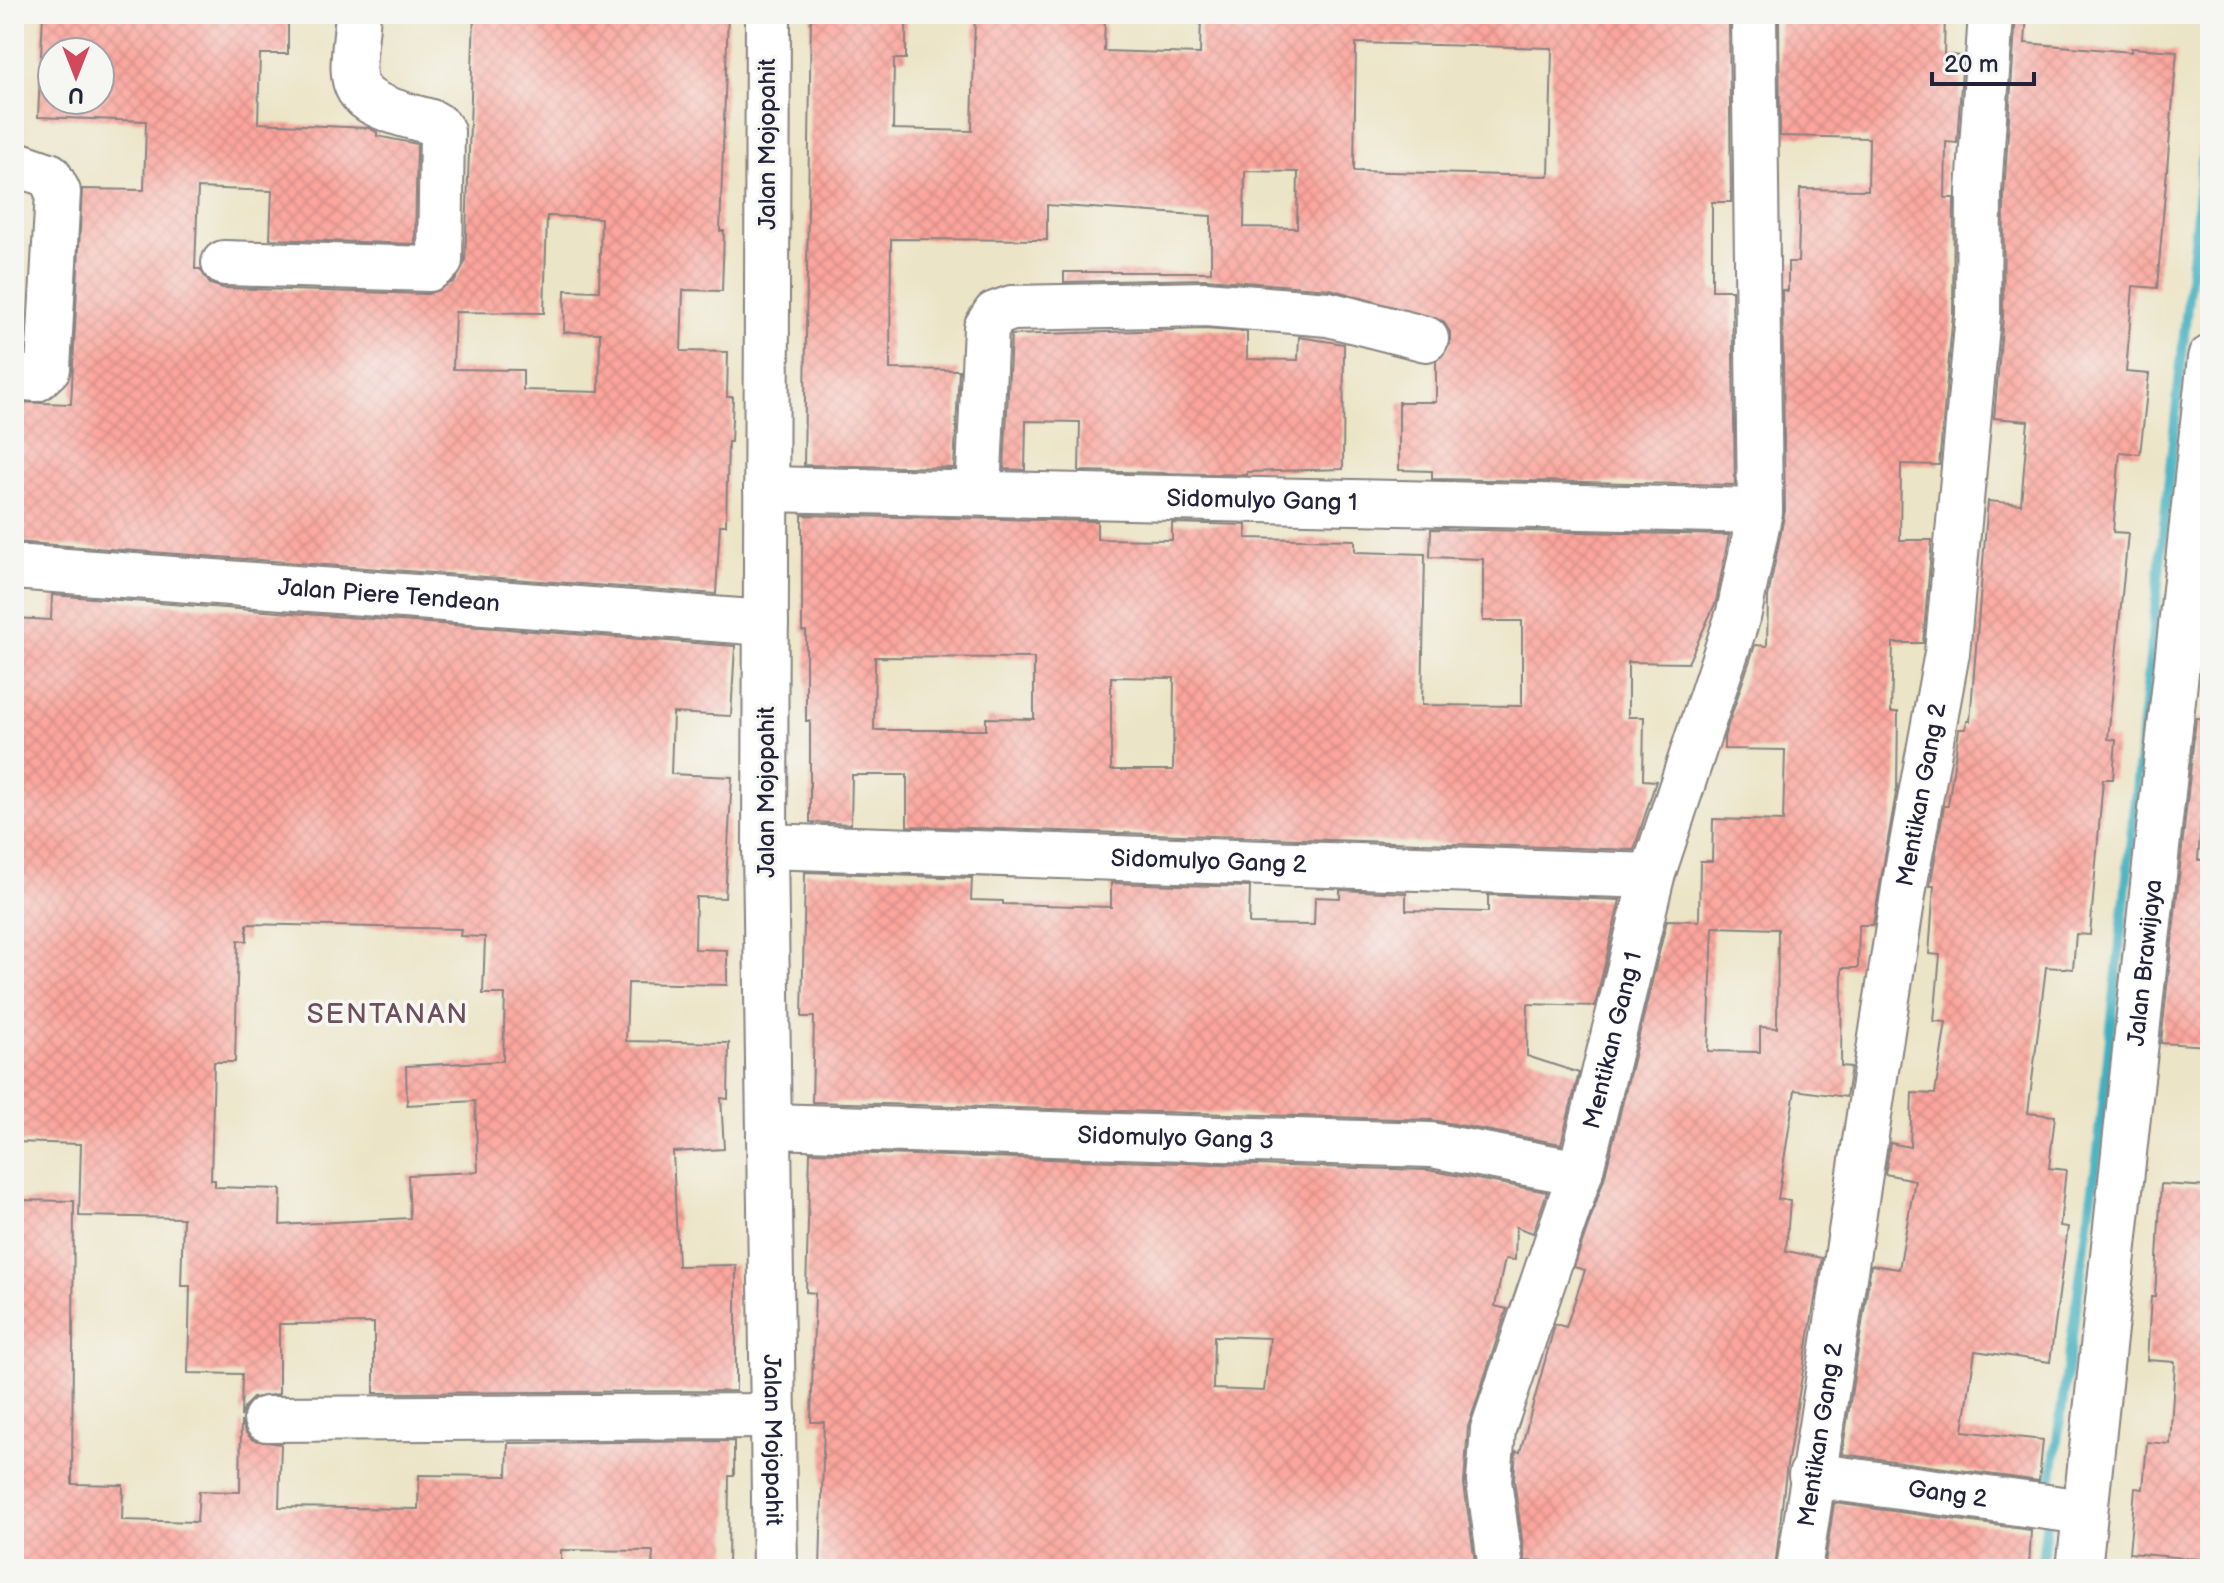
<svg xmlns="http://www.w3.org/2000/svg" width="2224" height="1583" font-family="'Balsamiq Sans',sans-serif">
<defs>
<pattern id="building-cross-hatch" width="8" height="8" patternUnits="userSpaceOnUse" patternTransform="scale(2)"><rect width="8" height="8" fill="#fba59c"/><path d="M0 0l8 8M0 8l8-8" fill="none" stroke="#d78e87"/></pattern>
</defs>
<rect width="100%" height="100%" fill="#f6f6f2"/>
<filter id="ink" filterUnits="userSpaceOnUse"><feTurbulence type="fractalNoise" baseFrequency=".0125" numOctaves="2"/><feDisplacementMap in="SourceGraphic" scale="16" xChannelSelector="R" yChannelSelector="G"/><feConvolveMatrix kernelMatrix="1 2 1 2 8 2 1 2 1" color-interpolation-filters="sRGB"/></filter>
<filter id="wash" filterUnits="userSpaceOnUse"><feTurbulence type="fractalNoise" baseFrequency=".006" numOctaves="4" result="noise"/><feDisplacementMap in="SourceGraphic" scale="32" xChannelSelector="R" yChannelSelector="G"/><feGaussianBlur stdDeviation="1.8" result="paint"/><feColorMatrix in="noise" values="0 0 0 0 0 0 0 0 0 0 0 0 0 0 0 0 0 1.4 0 .05"/><feComposite in="paint" operator="in"/></filter>
<g filter="url(#wash)">
<rect width="100%" height="100%" fill="#ece4c6"/>
<g fill="none" stroke-linecap="round" stroke-linejoin="round">
<g stroke="#41afbf" stroke-width="10">
<path d="M2049,1497l49,-345 112,-1063"/>
<path d="M2041,1569l6,-52"/>
</g>
</g>
<g id="blocks">
<g fill="url(#building-cross-hatch)" fill-rule="evenodd">
<path d="M43,14h245v40h-28l-2,69 111,5 8,4v4l40,8 -2,100 -145,-5 2,-48 -74,-3 -3,81h5l10,15 13,4 205,6 27,-13 10,-19 9,-248h254l-8,217h4l-2,60 -39,-1 -2,61 47,1 -1,45h6l-2,45h-3l-2,83h-6l-4,69 -702,-52v-140l57,2 11,-215 62,1 2,-69 -108,-4zM52,52h48v48h-48zM547,216l54,2 -2,73 -34,-1 -1,42 36,1 -1,59 -76,-2v-20l-70,-1 2,-57 89,1z"/>
<path d="M811,14h95v45h-12l-1,70 79,2 3,-117h130l-1,37 96,3 1,-40h528l2,188h-19v88h20l3,195 -303,-6v-8l-33,-1v-68h37v-41l14,-17v-12l-7,-11 -113,-32 -124,-10 -142,3v-10h147v-56l-164,-11v35l-156,-1 -1,130 69,1 -5,98 -150,-3zM1356,43l196,5 -3,128 -195,-5zM1245,171l53,1 -1,56 -53,-1z"/>
<path d="M1779,14h166l-1,41 19,1 -6,87 -11,-1 -1,56h9l-1,116 -14,151 -38,-1 -1,76h32l-9,103h-30l-2,69h7l-1,76 -24,137h-14l-1,43h-16l-1,98 10,1 -5,30 -51,-7 -17,109 12,2 -4,50 36,7 -36,213 -11,98h-220v-7l-30,-1 -11,-81 2,-29 4,1 35,-128 11,3 19,-57 -11,-3 30,-88 63,-259 32,1 1,-60h12l1,-42 70,2 2,-71 -61,-1v-12l31,-92 12,1 1,-49 17,-86 -3,-221 6,1v-29h10l2,-73 68,1 1,-52 -89,-2zM1713,927l65,2 -1,99 -17,-1v25l-52,-1z"/>
<path d="M2016,14h11l-2,29 106,9v-4l46,3 -20,237 -24,-2 -7,86 23,2 -9,80 -20,-2 -7,80 15,1 -20,206 8,1 -3,39h-10l-13,156 -14,-1 -3,35 -27,-2 -18,146 27,3 -6,52 17,2 -6,56 8,1 -18,135 -75,-11 -12,80 80,9 -4,41 -197,-27 29,-189 28,4 16,-89 -30,-6 5,-31 20,4 2,-54 23,1 11,-72 -12,-1 6,-66 -11,-1 5,-68h-4l14,-80h4l11,-77h7l1,-8h3l18,-220 33,3 7,-83 -34,-3 9,-101 1,-125z"/>
<path d="M1205,329l42,3v27l51,1 1,-23 45,7 -1,125 -96,3v3l-168,-4 1,-49 -54,-1 -1,49 -21,-1 7,-134z"/>
<path d="M802,515l295,6v18l75,1v-17l74,2v13l109,2v12l70,2 -3,151 100,1v-85h-39v-62l-53,-2 1,-28 298,6 -13,67 -28,61 -60,-1v55h16l-1,63 13,1 -22,69 -727,-24v-51h-55l-1,49 -41,-2v-101h-4v-90h-4zM875,657l159,1v61l-48,-1v12h-112zM1111,677l63,1 -1,92h-62z"/>
<path d="M52,595l683,51 -4,70 -58,-3 -2,61 61,3 -7,121 -29,-1 -1,52 32,1v35l-99,-2 -2,58 103,2 -1,56 -7,-1 3,51 -51,3 5,114 58,-1v126l-362,2v-70l-95,1v70l-26,4 -8,8 -4,11 1,-43 -54,-1 2,-87h-9l2,-68 -104,-2 2,-72 -67,-2v-524l37,2zM247,924l214,5 -1,7 25,1 -2,57h22l-2,67 -97,5 1,39 68,-4 3,71 -70,3 2,43 -130,7 1,-36 -66,-2v-7h-4l3,-118h21l3,-122 9,1z"/>
<path d="M2196,718l14,1v78h-7l-5,63h12v186l-49,-3z"/>
<path d="M805,872l167,6 -1,22 32,1v3l108,3v-24l139,4 -1,37 65,1 1,-28 25,1v-8l66,3v17l82,2v-17l132,5 -25,106 -67,-2 -1,52 52,17 -18,71 -129,-24 -620,-18 2,-85h-12z"/>
<path d="M810,1152l618,18 119,22 -14,41 -17,-6 -1,33 -10,-1 -10,47 12,3 -39,118 -4,57 12,85h-656l4,-147h-13l4,-129 -9,-1zM1214,1336l56,2 -6,53 -51,-2z"/>
<path d="M2161,1184l49,3v373l-81,-7 6,-65 8,1 4,-47 23,2 5,-82 -28,-2 4,-63h4z"/>
<path d="M14,1200l60,1 -2,283 51,1 -1,35 75,2 2,-31 41,1 1,-71 4,11 8,8 28,4 -2,63 139,2 1,-34 88,1 1,-33 226,-2v35h-5l-1,93h-76l1,-18 -92,-1v19h-547l4,-314h-4z"/>
<path d="M1834,1503l197,27 -2,39h-205z"/>
</g>
</g>
</g>
<g filter="url(#ink)">
<use href="#blocks" fill-opacity="0" stroke="#878380" stroke-width="2"/>
<g fill="none" stroke-linecap="round" stroke-linejoin="round">
<g stroke="#878380" stroke-width="48">
<g id="minor">
<path d="M14,163l35,12 9,17 -10,176 -12,11 -22,-2"/>
<path d="M224,263l205,6 11,-8 2,-130c-6,-10 -16,-10 -26,-13 -76,-20 -64,-34 -58,-104"/>
<path id="s1" d="M766,489l994,22"/>
<path d="M978,492l8,-164 9,-14 17,-6 194,-4 122,10 98,25"/>
<path id="s2" d="M14,567l752,56"/>
<path id="s3" d="M765,846l887,30"/>
<path id="s4" d="M770,1126l661,19 149,28"/>
<path d="M266,1419l508,-3"/>
<path id="s5" d="M1811,1475l273,37"/>
<path id="s6" d="M1501,1569l-12,-88 4,-52 87,-256 72,-297 87,-263 21,-102 -6,-497"/>
<path id="s7" d="M1799,1569l106,-687 42,-229 31,-338 1,-124 12,-177"/>
</g>
</g>
<g stroke="#878380" stroke-width="48">
<g id="major">
<path id="s8" d="M768,14l-3,832 10,723"/>
<path id="s9" d="M2079,1569l131,-1211"/>
</g>
</g>
<use href="#minor" stroke="#fff" stroke-width="44"/>
<use href="#major" stroke="#fff" stroke-width="44"/>
</g>
</g>
<g text-anchor="middle" stroke-width="7" stroke-linejoin="round" paint-order="stroke">
<g font-size="24" fill="#22223b" stroke="#f6f6f2">
<text transform="translate(767 144) rotate(-90)" y="8">Jalan Mojopahit</text>
<text dy="8" stroke="none"><textPath href="#s1" startOffset="496">Sidomulyo Gang 1</textPath></text>
<text dy="8" stroke="none"><textPath href="#s2" startOffset="376">Jalan Piere Tendean</textPath></text>
<text transform="translate(766 792) rotate(-90)" y="8">Jalan Mojopahit</text>
<text dy="8" stroke="none"><textPath href="#s7" startOffset="784">Mentikan Gang 2</textPath></text>
<text dy="8" stroke="none"><textPath href="#s3" startOffset="444">Sidomulyo Gang 2</textPath></text>
<text dy="8" stroke="none"><textPath href="#s9" startOffset="610">Jalan Brawijaya</textPath></text>
<text dy="8" stroke="none"><textPath href="#s6" startOffset="548">Mentikan Gang 1</textPath></text>
<text dy="8" stroke="none"><textPath href="#s4" startOffset="406">Sidomulyo Gang 3</textPath></text>
<text dy="8" stroke="none"><textPath href="#s7" startOffset="136">Mentikan Gang 2</textPath></text>
<text dy="8" stroke="none"><textPath href="#s8" startOffset="1426">Jalan Mojopahit</textPath></text>
<text dy="8" stroke="none"><textPath href="#s5" startOffset="138">Gang 2</textPath></text>
</g>
<g font-size="28" letter-spacing="2" fill="#6e505d" stroke="#f6f6f2">
<text x="388" y="1023">SENTANAN</text>
</g>
</g>
<rect width="2224" height="1583" fill="none" stroke="#f6f6f2" stroke-width="48"/>
<g transform="translate(76 76) rotate(180)"><circle r="38" fill="#f6f6f2" stroke="#a1a1a9" stroke-width="2"/>
<path d="M0-6L14 30L0 20L-14 30Z" fill="#d1495b"/>
<text y="-12" font-size="22" font-weight="bold" text-anchor="middle" fill="#22223b">U</text>
</g>
<path d="M1932 72v12h102v-12" fill="none" stroke="#22223b" stroke-width="4"/>
<text x="1944" y="72" font-size="24" fill="#22223b" stroke="#f6f6f2" stroke-width="6" paint-order="stroke">20 m</text>
</svg>
